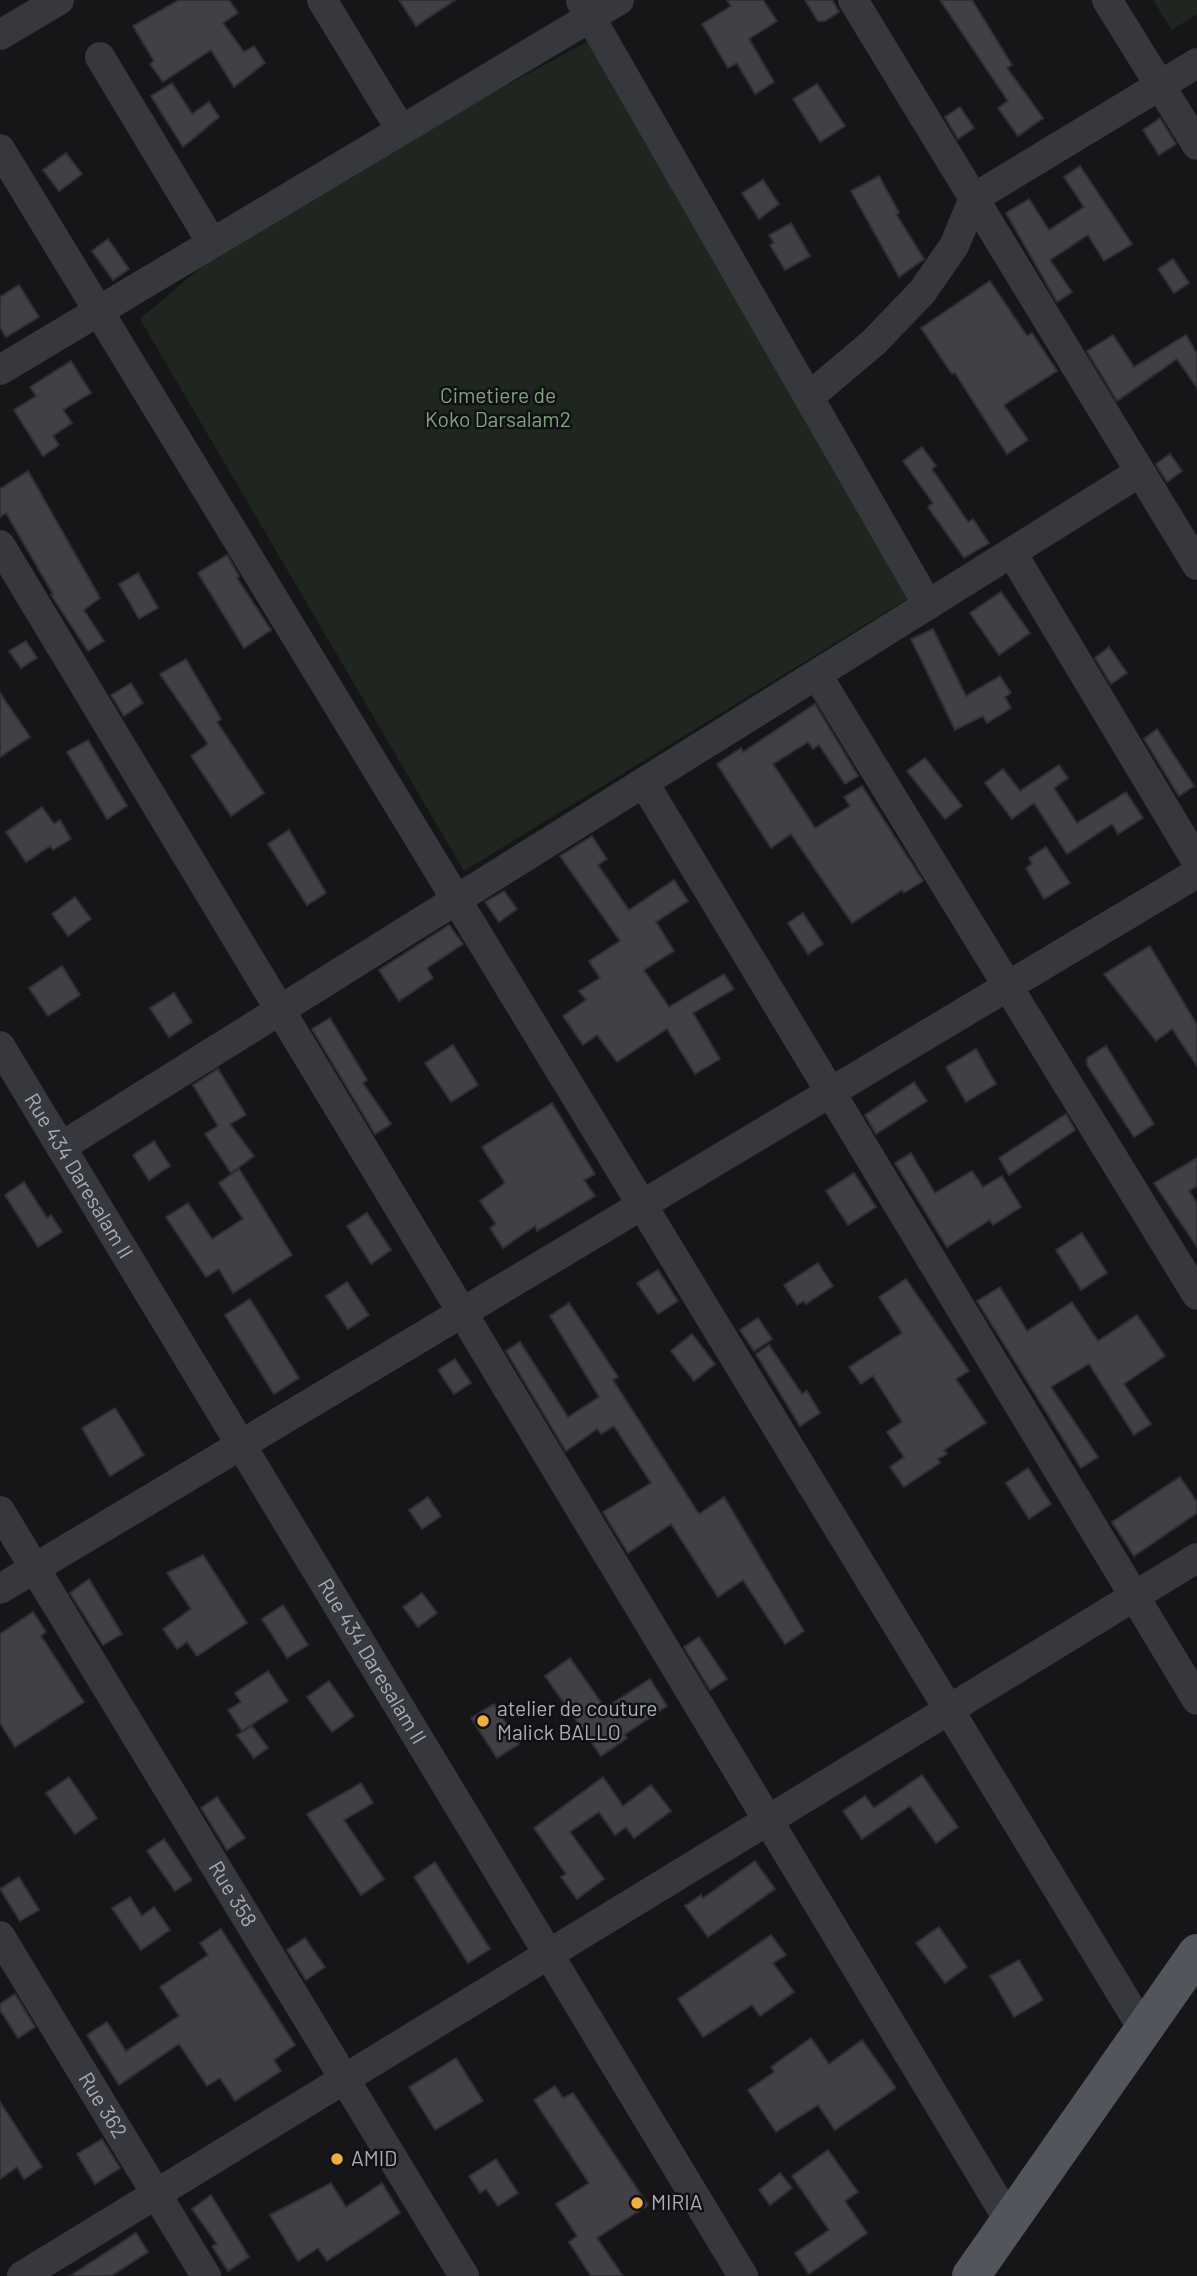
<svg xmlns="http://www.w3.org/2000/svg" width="1197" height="2276" font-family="Barlow,sans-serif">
<rect width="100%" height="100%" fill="#161618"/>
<g fill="#1e261f">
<path d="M1153,0h44v14l-25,16z"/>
<path d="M590,40l322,556 -448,275 -324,-552 87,-74 123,-74z"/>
</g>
<g fill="#404145" stroke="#303034" stroke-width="2">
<path d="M179,0h50l9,13 -15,10 21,29 10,-6 11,17 -31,24 -23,-37 -48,32 -13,-18 4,-3 -21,-35z"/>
<path d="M399,0h56l-39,26z"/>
<path d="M727,0h36l14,21 -28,18 25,43 -19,12 -18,-31 -9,5 -26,-44 29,-18z"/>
<path d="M805,0h27l7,12 -14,9h-7z"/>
<path d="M940,0h32l40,65 -5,3 36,50 -25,18 -20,-28 10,-7z"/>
<path d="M172,83l20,31 17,-12 10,15 -36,30 -32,-51z"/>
<path d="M817,84l28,42 -25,16 -27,-43z"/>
<path d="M960,107l14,21 -16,11 -13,-22z"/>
<path d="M1160,118l16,26 -17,11 -16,-25z"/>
<path d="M66,153l16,21 -23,17 -16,-21z"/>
<path d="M1080,166l52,78 -28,17 -16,-26 -38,25 22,32 -15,10 -51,-89 23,-14 20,31 35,-23 -20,-30z"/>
<path d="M879,176l20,37 -3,1 28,45 -25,18 -48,-86z"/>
<path d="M763,180l16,24 -20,15 -17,-26z"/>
<path d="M791,223l19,33 -25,14 -15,-25 4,-2 -5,-8z"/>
<path d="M108,239l21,30 -16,11 -21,-29z"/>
<path d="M1173,259l16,24 -15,10 -16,-24z"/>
<path d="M990,281l37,55 5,-3 25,38 -53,34 24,35 -21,14 -52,-81 -3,1 -31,-46z"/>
<path d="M19,285l20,32 -33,20 -6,-10v-30z"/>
<path d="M1113,335l21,32 52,-32 11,19v34l-20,-29 -60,42 -30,-50z"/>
<path d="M71,361l20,32 -28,17 9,13 -19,13 6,9 -16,11 -29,-46 22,-14 -6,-9z"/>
<path d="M922,447l14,19 -4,3 36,53 5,-3 16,24 -25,15 -36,-51 5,-4 -30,-42z"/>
<path d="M1170,454l12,17 -15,11 -11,-18z"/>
<path d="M28,471l72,127 -16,12 20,31 -16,10 -37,-56 2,-1 -47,-81 -6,4v-28z"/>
<path d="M227,555l12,21 -2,2 34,52 -27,18 -46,-75z"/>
<path d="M138,573l20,35 -19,11 -20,-35z"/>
<path d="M1001,592l29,41 -31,22 -29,-42z"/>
<path d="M933,629l33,67 34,-20 11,17 -6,4 6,11 -24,15 -4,-7 -28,14 -44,-91z"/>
<path d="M26,641l11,17 -16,10 -12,-17z"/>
<path d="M1109,647l18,26 -16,11 -16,-26z"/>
<path d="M186,659l35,60 -4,3 47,71 -33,23 -40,-60 17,-12 -48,-70z"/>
<path d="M131,683l12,20 -19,13 -13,-21z"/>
<path d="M0,693l30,44 -30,20z"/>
<path d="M815,704l43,72 -13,8 -26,-39 -6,4 -5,-7 -35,22 42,64 35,-22 -6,-9 18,-11 61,95 -19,12 -2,-3 -50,33 -61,-89 -20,14 -54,-84 24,-16 2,4z"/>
<path d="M1157,729l37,57 -15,10 -35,-57z"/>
<path d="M88,740l39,66 -20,13 -40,-67z"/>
<path d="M925,758l37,48 -17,13 -38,-48z"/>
<path d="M1059,765l9,13 -14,10 23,35 49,-31 17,26 -25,16 -6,-10 -45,30 -33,-51 -22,16 -27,-36 18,-14 17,22z"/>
<path d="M42,807l12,17 6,-4 11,19 -18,11 -3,-4 -24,16 -20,-30z"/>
<path d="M289,830l37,63 -19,12 -39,-61z"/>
<path d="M592,836l15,23 -9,6 31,45 45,-30 14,21 -32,21 18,29 -30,19 25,37 55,-33 10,15 -41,24 27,46 -25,15 -28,-45 -50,33 -20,-27 -14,10 -20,-29 23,-16 -7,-9 21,-13 -11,-17 31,-20 -60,-85z"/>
<path d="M1046,847l24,36 -26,16 -18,-31 6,-4 -3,-6z"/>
<path d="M504,891l13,18 -18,13 -14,-20z"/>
<path d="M75,897l16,22 -23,17 -16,-22z"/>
<path d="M803,913l20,31 -15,10 -20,-31z"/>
<path d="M449,925l14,19 -36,24 6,10 -34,23 -20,-31z"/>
<path d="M1150,946l47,79v41l-25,-37 -16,12 -52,-67z"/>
<path d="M62,966l18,29 -32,21 -19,-28z"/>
<path d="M174,993l18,29 -23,15 -19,-29z"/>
<path d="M330,1018l37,62 -4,3 28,41 -16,10 -63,-105z"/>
<path d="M453,1045l25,40 -27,17 -26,-39z"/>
<path d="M1106,1046l48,78 -20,13 -47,-72v-7z"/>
<path d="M976,1049l20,35 -30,18 -20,-35z"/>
<path d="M218,1069l28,46 -16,9 24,32 -23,17 -26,-39 13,-8 -25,-41z"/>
<path d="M914,1082l13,19 -51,33 -11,-19z"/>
<path d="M552,1103l43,71 -11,6 11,16 -58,35 -2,-5 -32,22 -13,-20 6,-4 -16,-23 25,-18 -23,-36z"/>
<path d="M1066,1114l9,16 -66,45 -10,-17z"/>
<path d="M154,1141l16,25 -21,14 -16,-25z"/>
<path d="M911,1153l24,40 37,-22 11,16 19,-11 19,31 -28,18 -3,-5 -43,27 -52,-84z"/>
<path d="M1197,1158v28l-8,5 8,12v44l-43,-64z"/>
<path d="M239,1169l53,86 -59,38 -14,-24 -13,8 -40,-60 22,-14 24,36 31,-20 -24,-36z"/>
<path d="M854,1173l22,34 -28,18 -22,-34z"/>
<path d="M24,1182l23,36 4,-3 11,17 -24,15 -33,-52z"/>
<path d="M367,1213l24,37 -20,14 -24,-38z"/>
<path d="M1082,1233l25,40 -26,17 -25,-40z"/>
<path d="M818,1263l15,23 -27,18 -2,-3 -7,4 -13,-20z"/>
<path d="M658,1270l20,31 -20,13 -21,-31z"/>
<path d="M906,1279l63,92 -13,8 30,44 -42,27 3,4 -9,5 2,4 -36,24 -14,-20 14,-10 -17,-25 15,-10 -29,-46 -12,8 -12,-17 53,-34 -23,-36z"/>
<path d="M347,1282l22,33 -21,14 -22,-33z"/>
<path d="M1000,1287l27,44 45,-29 26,39 39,-26 28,41 -41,28 27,40 -17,11 -45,-71 -38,23 47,70 -17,11 -104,-167z"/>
<path d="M250,1299l49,79 -25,16 -49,-79z"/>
<path d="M569,1303l49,74 -5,3 86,134 25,-17 80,134 -19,13 -42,-64 -25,17 -47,-73 -43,29 -25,-41 48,-29 -37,-57 -13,8 -4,-5 -31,22 -60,-100 14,-9 48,75 31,-20 -49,-81z"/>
<path d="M758,1318l14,21 -18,12 -14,-21z"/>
<path d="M692,1334l23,30 -21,17 -23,-30z"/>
<path d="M769,1345l33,49 5,-3 13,22 -20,13 -44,-72z"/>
<path d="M455,1359l16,24 -17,11 -16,-24z"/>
<path d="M115,1408l29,47 -34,21 -28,-48z"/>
<path d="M1028,1468l23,36 -22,15 -23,-36z"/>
<path d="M1180,1477l17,25v11l-63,43 -22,-34z"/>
<path d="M428,1497l13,19 -19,13 -13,-19z"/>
<path d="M203,1555l44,68 -50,33 -10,-14 -10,7 -14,-20 28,-20 -24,-36z"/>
<path d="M89,1579l33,55 -19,11 -33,-52z"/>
<path d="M422,1593l15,20 -19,14 -15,-20z"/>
<path d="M283,1605l25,40 -21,13 -25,-39z"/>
<path d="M33,1612l13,20 -5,4 43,66 -69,45 -15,-24v-89z"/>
<path d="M699,1637l28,42 -17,11 -26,-43z"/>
<path d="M570,1658l35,50 45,-29 17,27 -43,29 3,3 -26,18 -56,-80z"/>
<path d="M268,1671l20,30 -46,30 -14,-21 13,-8 -6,-9z"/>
<path d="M329,1681l25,35 -22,16 -25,-35z"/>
<path d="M494,1704l25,40 -22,14 -26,-40z"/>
<path d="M252,1726l16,22 -14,10 -17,-23z"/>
<path d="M922,1775l36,52 -22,16 -26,-37 -48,33 -19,-28 22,-15 9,12z"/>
<path d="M69,1777l28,41 -22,16 -29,-41z"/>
<path d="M603,1777l20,29 28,-21 20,26 -37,27 -8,-11 -11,8 -16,-23 -29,20 34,47 -27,20 -16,-22 5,-3 -32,-46z"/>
<path d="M361,1783l12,20 -29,17 40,59 -23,16 -54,-81z"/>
<path d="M217,1797l28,41 -18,12 -26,-42z"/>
<path d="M164,1839l28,41 -17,11 -28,-40z"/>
<path d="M755,1861l20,28 -67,48 -23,-31 16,-11 2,3z"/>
<path d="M435,1862l55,87 -22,14 -54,-86z"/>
<path d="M19,1877l20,33 -19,11 -20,-32z"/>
<path d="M130,1897l12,19 12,-9 16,23 -29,20 -29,-42z"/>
<path d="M939,1927l28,40 -22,16 -29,-40z"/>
<path d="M221,1929l74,116 -21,15 7,11 -46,30 -15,-23 -13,8 -28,-42 -60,41 -32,-50 20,-13 19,29 53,-35 -19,-29 48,-32 -8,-12z"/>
<path d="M771,1935l15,20 -13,8 21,29 -34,24 -8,-11 -49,32 -25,-38z"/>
<path d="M305,1938l20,29 -19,13 -19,-30z"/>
<path d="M1019,1960l24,40 -29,17 -24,-41z"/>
<path d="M15,1994l20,33 -17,11 -18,-28v-6z"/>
<path d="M811,2038l18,26 33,-24 34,48 -61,42 -17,-25 -42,27 -28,-42 26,-18 -3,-5z"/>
<path d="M456,2058l27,43 -48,29 -26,-43z"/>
<path d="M555,2086l8,12 10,-5 75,112 -51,33 26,38h-32l-22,-34 8,-6 -21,-32 33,-21 -55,-83z"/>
<path d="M0,2102l42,65 -18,12 -7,-12 -17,12z"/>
<path d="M102,2139l18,29 -25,16 -18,-30z"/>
<path d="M828,2150l30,42 -13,9 22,32 -58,41 -14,-21 34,-23 -37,-54z"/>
<path d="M496,2159l22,34 -20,13 -12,-17 -6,4 -11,-17z"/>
<path d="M780,2173l12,15 -22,17 -11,-15z"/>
<path d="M331,2183l15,24 36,-24 18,30 -73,48 -9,-13 -20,13 -28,-46z"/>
<path d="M211,2195l38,62 -21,14 -16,-25 5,-2 -25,-35z"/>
<path d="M136,2233l12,19 -37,24h-41z"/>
</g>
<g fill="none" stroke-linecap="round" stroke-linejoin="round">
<g stroke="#37383d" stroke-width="30">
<path d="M322,0l79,130"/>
<path d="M853,0l344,565"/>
<path d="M1107,0l90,145"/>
<path d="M581,1l347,604"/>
<path d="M0,35l59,-35"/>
<path d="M100,57l112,186"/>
<path d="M0,149l1143,1880"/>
<path d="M0,370l619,-370"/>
<path d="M809,397l65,-55 48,-50 32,-46 20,-48 223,-135"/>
<path d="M0,545l1010,1677"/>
<path d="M1012,553l185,309"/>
<path d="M817,675l380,620"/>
<path d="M644,783l553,917"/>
<path id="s1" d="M0,1046l743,1230"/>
<path d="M61,1147l1079,-675"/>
<path id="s2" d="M0,1511l464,765"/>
<path d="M0,1589l1197,-716"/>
<path id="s3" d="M0,1936l206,340"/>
<path d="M22,2276l1175,-718"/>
</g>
<path stroke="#53555c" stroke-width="38" d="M971,2276l226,-323"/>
</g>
<g fill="#f2b134" stroke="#111113" stroke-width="2.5">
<circle cx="483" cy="1721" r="7"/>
<circle cx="337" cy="2159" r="7"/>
<circle cx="637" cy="2203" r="7"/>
</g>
<g text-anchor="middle" stroke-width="5" stroke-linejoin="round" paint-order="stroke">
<g font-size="21" fill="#7fa381" stroke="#111113">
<text x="498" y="403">Cimetiere de<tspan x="498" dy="24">Koko Darsalam2</tspan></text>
</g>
<g font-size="21" fill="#a8adb8" stroke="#111113">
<text dy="7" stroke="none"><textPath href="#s1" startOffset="152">Rue 434 Daresalam II</textPath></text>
<text dy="7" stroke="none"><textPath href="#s1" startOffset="719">Rue 434 Daresalam II</textPath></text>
<text dy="7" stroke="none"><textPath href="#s2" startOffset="448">Rue 358</textPath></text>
<text dy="7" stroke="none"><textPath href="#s3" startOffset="198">Rue 362</textPath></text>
</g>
<g font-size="21" fill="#a8adb8" stroke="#111113" text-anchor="start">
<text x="497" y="1716">atelier de couture<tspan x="497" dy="24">Malick BALLO</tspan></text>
<text x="351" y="2166">AMID</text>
<text x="651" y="2210">MIRIA</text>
</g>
</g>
</svg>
